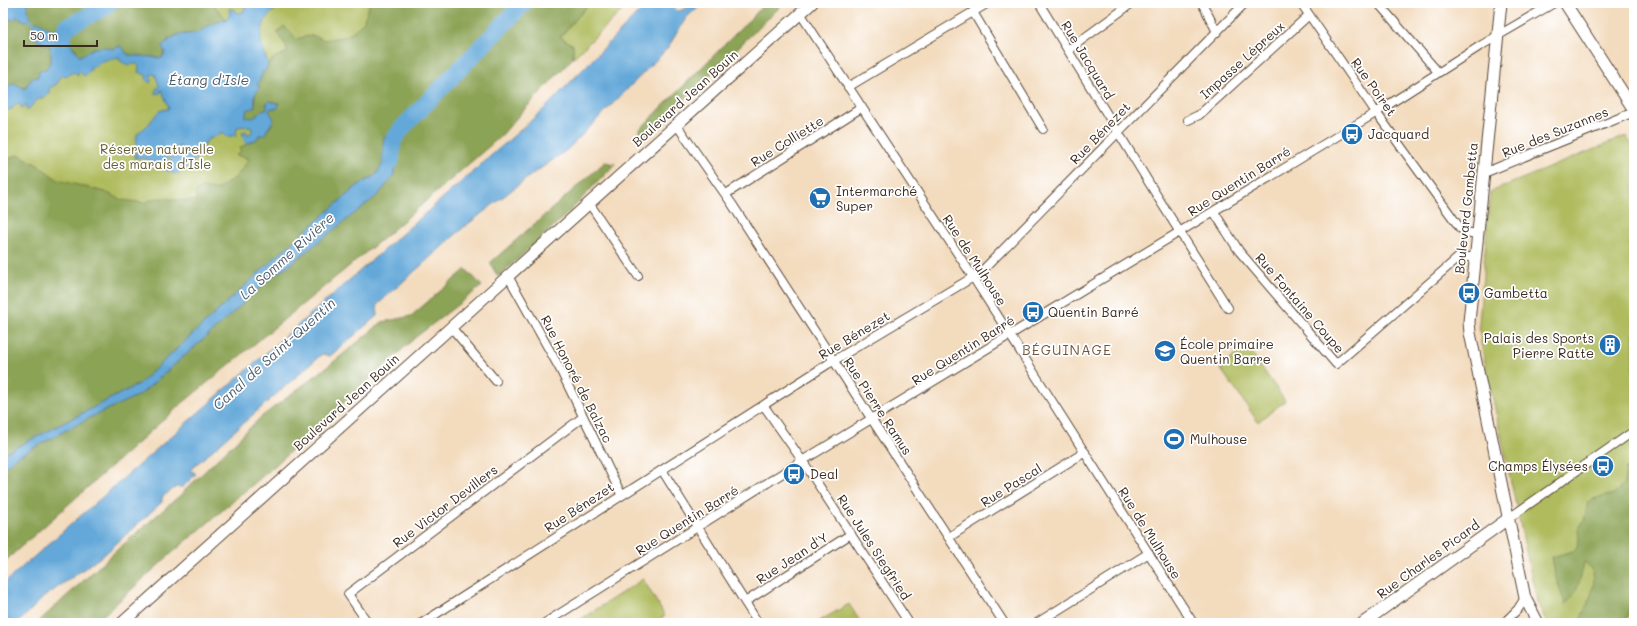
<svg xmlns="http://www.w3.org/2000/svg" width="1637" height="626" font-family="Mali,sans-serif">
<rect width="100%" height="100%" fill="#fff"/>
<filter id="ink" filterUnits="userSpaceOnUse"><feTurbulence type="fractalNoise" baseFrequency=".025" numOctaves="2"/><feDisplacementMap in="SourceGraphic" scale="8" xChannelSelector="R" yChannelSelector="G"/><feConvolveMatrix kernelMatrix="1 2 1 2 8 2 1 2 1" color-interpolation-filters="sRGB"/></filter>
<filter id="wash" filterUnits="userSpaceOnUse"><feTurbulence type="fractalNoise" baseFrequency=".012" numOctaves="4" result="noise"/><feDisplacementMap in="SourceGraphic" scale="16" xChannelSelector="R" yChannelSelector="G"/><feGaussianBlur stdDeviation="0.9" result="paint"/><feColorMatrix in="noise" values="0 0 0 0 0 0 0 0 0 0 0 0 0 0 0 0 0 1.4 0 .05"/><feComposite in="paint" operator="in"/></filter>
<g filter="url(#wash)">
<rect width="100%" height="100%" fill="#f3dbbe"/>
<g fill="#afbb5d" stroke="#75723e">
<path d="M3,3h513l-513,451z"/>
<path d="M590,3h40l-57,55v-13l-13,-8z"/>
<path d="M1626,136l8,12v475h-87l-10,-21 -56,-258 -2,-21 11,-131z"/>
<path d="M1247,346l38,55 -27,21 -38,-54z"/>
<path d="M643,579l22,37 -13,7h-77z"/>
<path d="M849,604l12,19h-45z"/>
</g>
<g fill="#8ba354" stroke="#636639">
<path d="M27,3h185l14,16 -17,6 -12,8 -20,2 -9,5 -6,18 -34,-3 -8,-9 -7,3 -10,-2 -23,10 -5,-9 -11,-9 -1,-13 -11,4 -10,-5 -1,18 9,3c6,26 -14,26 -26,43l-10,-6 -11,7v-74h4l3,4 5,-1 2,-3 8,5 5,-1z"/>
<path d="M370,3h220l-30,34 13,8v13l-52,55 -20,23 -114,99 -208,171 -176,157v-95l17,-13 69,-37 52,-24 73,-64 59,-54 20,-14 100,-85 7,-37 -16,-3 -1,26 -7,12 -19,11 -79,69 -139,129 -136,70v-288l9,-10 8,-1 19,11 19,14 47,12 17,8 24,3c12,-11 34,1 51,-3l-2,-7 6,-5 16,2 20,-14 12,-17 -13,-4 4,-3 1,-5 16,-8 2,-4h5l8,-11 -3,-13 2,-3h5l3,-5 -9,-2 -3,2v6l-14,9 -8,-1 2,-7 8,-6v-11l5,-6 -3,-2 6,-12 -1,-1 13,-15 12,-4v-6l-10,-14 7,-7 7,6 5,7 16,-4 12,5 23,-4 16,-13z"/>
<path d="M766,3h18l-140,136 -6,-8z"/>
<path d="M605,162l10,2 -47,49 -70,64 -8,-14z"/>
<path d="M466,269l16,17 -66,51 -146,133 -106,90 -69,63h-58l81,-74 60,-52 83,-80 75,-57 46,-38 29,-6z"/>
<path d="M1626,467l8,6v135l-4,4 -6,11h-45c6,-16 27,-48 5,-61 -3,15 -6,33 -19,42l-10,-29 -3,-18 24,-7 3,-9 -1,-12 6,-8 4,-19 4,-3 23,-5 9,-11z"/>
</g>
<g fill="#64a8d9" stroke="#50697c">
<path d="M3,3h24l3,17 -5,1 -8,-5 -2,3 -5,1 -3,-4h-4z"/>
<path d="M247,3h58c-6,2 -13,0 -19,2 -18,4 -26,20 -25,38 1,6 5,14 7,21l-2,6 -4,2 1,1 -6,12 3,2 -6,9 1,11 -8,3 -2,7 8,1 11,-9h3v-6l3,-2 9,3 -1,4h-7l-2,3 5,8 -10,16h-5l-2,4 -11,5 -4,-12 4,-1 1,3h3l2,-3 -1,-5 -14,1 -1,10 -1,-2 -7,2 -3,-1 -2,-4 -17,9 -1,5 -4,2 1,6 9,1c-13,0 -18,5 -26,16l-10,3 -12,-5 17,-22 -1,-2 -19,23 -13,-9 -12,-1 2,-24 11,-9 11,-14 10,-3 -7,-17 -1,-1 -1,3 -4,1 -1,-3 4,-5 -4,-12 -5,1 2,5 -2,3 -4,-3v-5l-8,-3 1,-6 -2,-2h-6l-1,2 -10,-5 -1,-4 -17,4 -6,5 -5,1 -1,4 -6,5 -4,-4 -3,1 1,3 -4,-4 -5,3 -8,1 -4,8 -8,4 2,2 -2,1 2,1 -9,6 -4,1 -11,12 -1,-7 -4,5 -2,-5h-5l-3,5 -6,1 -3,6v-26l11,-7 11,6 7,-11 6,-1 1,-7 7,-1c6,-8 6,-13 4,-23l-17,-8 -3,-7 7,-10 15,9 11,-4 5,3 -4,10 5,3 11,14 14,-8 9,-1 10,2 8,-3 7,9 34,3 3,-5 -3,-8 15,-10 20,-2 12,-8 17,-6 4,-5 -1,-5h5l3,4 6,-1z"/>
<path d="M654,3h20l-2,2 6,6 7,-2 6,-6h11l-16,15 -19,31 -99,100 -42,30 -63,49 -86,77 1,10 -48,41 -8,-2 -132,116 1,2 2,-1 3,3 -13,13h-7l-14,10v5l-57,52 -61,43 -26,26h-15v-39l540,-474 96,-98z"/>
<path d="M384,137l16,3 -7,37 -15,18 -85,67 -20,14 -59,54 -73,64 -52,24 -69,37 -17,13v-14l136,-70 139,-129 79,-69 19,-11 7,-12z"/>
</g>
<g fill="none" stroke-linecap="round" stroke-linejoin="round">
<path stroke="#64a8d9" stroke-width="3" d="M27,18l11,9"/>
<g stroke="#64a8d9" stroke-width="17">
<path d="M59,50l7,-23 36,-18 7,-6"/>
<path d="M391,161l2,-20 9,-13 122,-125"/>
</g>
</g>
</g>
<g filter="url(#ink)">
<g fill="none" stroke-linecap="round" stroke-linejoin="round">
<g stroke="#574536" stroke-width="10">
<g id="street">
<path d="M1039,3l123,201 66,104"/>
<path d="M1202,3l15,29"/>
<path d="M1301,3l72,105 87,120 5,4 12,2"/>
<path d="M1378,3l60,69"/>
<path d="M973,12l70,117"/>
<path d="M800,13l173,264 220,346"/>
<path d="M1068,50l64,-47"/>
<path d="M848,87l140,-84"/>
<path d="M1188,120l11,-5 110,-100"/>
<path d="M676,124l56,80 272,419"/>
<path d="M1484,173l150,-61"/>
<path d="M726,194l135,-86"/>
<path d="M589,203l49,73"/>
<path d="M1214,212l25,39 97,113 123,-107h16"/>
<path d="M508,276l52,93 61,125"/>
<path d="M451,327l45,54"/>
<path d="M764,406l42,60 103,157"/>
<path d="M662,470l96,153"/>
<path d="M1509,518l125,-87"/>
<path d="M949,537l136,-85"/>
<path d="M745,602l106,-68"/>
<path d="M368,623l-20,-29 235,-177"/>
<path d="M422,623l406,-259 152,-91 265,-270"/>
<path d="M545,623l257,-162 575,-349 103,-66 74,-43"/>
<path d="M1037,623l112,-70"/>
<path d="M1504,623l14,-14 7,-11"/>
</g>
</g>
<g stroke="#574536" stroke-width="13">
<g id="secondary">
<path d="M1501,3l-32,319 1,11 55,265 13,25"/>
<path d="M1565,3l69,107"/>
<path d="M122,623l690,-620"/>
<path d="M1363,623l146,-105"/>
</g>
</g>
<use href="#street" stroke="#fff" stroke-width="8"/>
<use href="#secondary" stroke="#fff" stroke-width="11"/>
</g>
</g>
<defs>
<g id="bus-disc" transform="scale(1.15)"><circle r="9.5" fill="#1f6fb2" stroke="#fff"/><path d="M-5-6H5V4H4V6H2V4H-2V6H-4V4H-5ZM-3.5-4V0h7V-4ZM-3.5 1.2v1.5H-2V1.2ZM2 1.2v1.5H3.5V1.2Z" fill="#fff"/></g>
<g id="supermarket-disc" transform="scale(1.15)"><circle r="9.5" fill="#1f6fb2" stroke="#fff"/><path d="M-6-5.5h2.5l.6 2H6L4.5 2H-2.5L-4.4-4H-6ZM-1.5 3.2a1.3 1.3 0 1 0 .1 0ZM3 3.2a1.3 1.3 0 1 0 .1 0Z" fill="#fff"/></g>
<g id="building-disc" transform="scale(1.15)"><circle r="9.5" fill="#1f6fb2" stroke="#fff"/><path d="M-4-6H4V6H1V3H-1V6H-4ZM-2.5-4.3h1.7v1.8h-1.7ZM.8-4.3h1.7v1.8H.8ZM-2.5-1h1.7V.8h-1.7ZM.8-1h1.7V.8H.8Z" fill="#fff"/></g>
<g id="school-disc" transform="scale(1.15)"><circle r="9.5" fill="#1f6fb2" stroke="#fff"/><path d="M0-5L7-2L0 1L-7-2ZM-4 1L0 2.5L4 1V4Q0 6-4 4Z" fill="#fff"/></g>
<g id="stadium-disc" transform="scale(1.15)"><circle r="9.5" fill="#1f6fb2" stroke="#fff"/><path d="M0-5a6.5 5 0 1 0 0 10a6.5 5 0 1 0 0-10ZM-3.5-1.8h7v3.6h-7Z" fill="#fff"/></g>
</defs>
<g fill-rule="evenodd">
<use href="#bus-disc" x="1352" y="134"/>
<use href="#supermarket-disc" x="820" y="198"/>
<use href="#bus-disc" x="1469" y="293"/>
<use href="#bus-disc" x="1033" y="312"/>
<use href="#building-disc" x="1610" y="345"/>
<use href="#school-disc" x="1165" y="351"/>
<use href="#stadium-disc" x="1174" y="439"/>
<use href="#bus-disc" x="1603" y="466"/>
<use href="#bus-disc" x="794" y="474"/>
</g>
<g text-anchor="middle" stroke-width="3.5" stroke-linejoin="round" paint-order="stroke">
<g font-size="13" fill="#3b2a1e" stroke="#fff">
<text transform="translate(1088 60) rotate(59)" y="5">Rue Jacquard</text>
<text transform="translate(1242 60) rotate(-42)" y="5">Impasse Lépreux</text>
<text transform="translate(1374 87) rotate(55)" y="5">Rue Poiret</text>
<text transform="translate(685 98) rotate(-42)" y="5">Boulevard Jean Bouin</text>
<text transform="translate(1555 132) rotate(-22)" y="5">Rue des Suzannes</text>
<text transform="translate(1100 133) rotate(-46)" y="5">Rue Bénezet</text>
<text transform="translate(787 141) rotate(-32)" y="5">Rue Colliette</text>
<text transform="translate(1239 181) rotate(-32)" y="5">Rue Quentin Barré</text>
<text transform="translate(1466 208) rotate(-84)" y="5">Boulevard Gambetta</text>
<text transform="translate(975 260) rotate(57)" y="5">Rue de Mulhouse</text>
<text transform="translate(1300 303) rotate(49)" y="5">Rue Fontaine Coupe</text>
<text transform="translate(854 335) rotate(-31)" y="5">Rue Bénezet</text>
<text transform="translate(963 350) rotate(-32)" y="5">Rue Quentin Barré</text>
<text transform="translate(577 379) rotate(63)" y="5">Rue Honoré de Balzac</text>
<text transform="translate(346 402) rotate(-42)" y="5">Boulevard Jean Bouin</text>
<text transform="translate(878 406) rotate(57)" y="5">Rue Pierre Ramus</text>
<text transform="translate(1011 485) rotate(-32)" y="5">Rue Pascal</text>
<text transform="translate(445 506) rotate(-37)" y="5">Rue Victor Devillers</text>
<text transform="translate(579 507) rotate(-33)" y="5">Rue Bénezet</text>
<text transform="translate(687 520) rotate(-32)" y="5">Rue Quentin Barré</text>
<text transform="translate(1150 533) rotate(58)" y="5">Rue de Mulhouse</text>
<text transform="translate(874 547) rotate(57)" y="5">Rue Jules Siegfried</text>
<text transform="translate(792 558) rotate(-33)" y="5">Rue Jean d'Y</text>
<text transform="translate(1428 559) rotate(-36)" y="5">Rue Charles Picard</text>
</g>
<g font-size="13" fill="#3b2a1e" stroke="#fff" text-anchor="start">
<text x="1368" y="139">Jacquard</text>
<text x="836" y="196">Intermarché<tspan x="836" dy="15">Super</tspan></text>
<text x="1484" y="298">Gambetta</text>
<text x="1048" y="317">Quentin Barré</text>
<text x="1594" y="343" text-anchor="end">Palais des Sports<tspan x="1594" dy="15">Pierre Ratte</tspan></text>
<text x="1180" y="349">École primaire<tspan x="1180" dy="15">Quentin Barre</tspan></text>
<text x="1190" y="444">Mulhouse</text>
<text x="1588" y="471" text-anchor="end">Champs Élysées</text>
<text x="810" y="479">Deal</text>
</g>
<g font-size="13" fill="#645d34" stroke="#fff">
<text x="157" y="154">Réserve naturelle<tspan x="157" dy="15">des marais d'Isle</tspan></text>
</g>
<g font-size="14" font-style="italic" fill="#4b5c69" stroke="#fff">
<text x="209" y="85">Étang d'Isle</text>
<text transform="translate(287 256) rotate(-42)" y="5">La Somme Rivière</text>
<text transform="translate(274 354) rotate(-42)" y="5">Canal de Saint-Quentin</text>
</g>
<g font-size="14" letter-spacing="1" fill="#6f5843" stroke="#fff">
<text x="1067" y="355">BÉGUINAGE</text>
</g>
</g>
<rect width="1637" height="626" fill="none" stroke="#fff" stroke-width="16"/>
<path d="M24 40v6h73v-6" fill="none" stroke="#3b2a1e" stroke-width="2"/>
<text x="30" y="40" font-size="12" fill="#3b2a1e" stroke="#ffffff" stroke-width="3" paint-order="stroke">50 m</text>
</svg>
